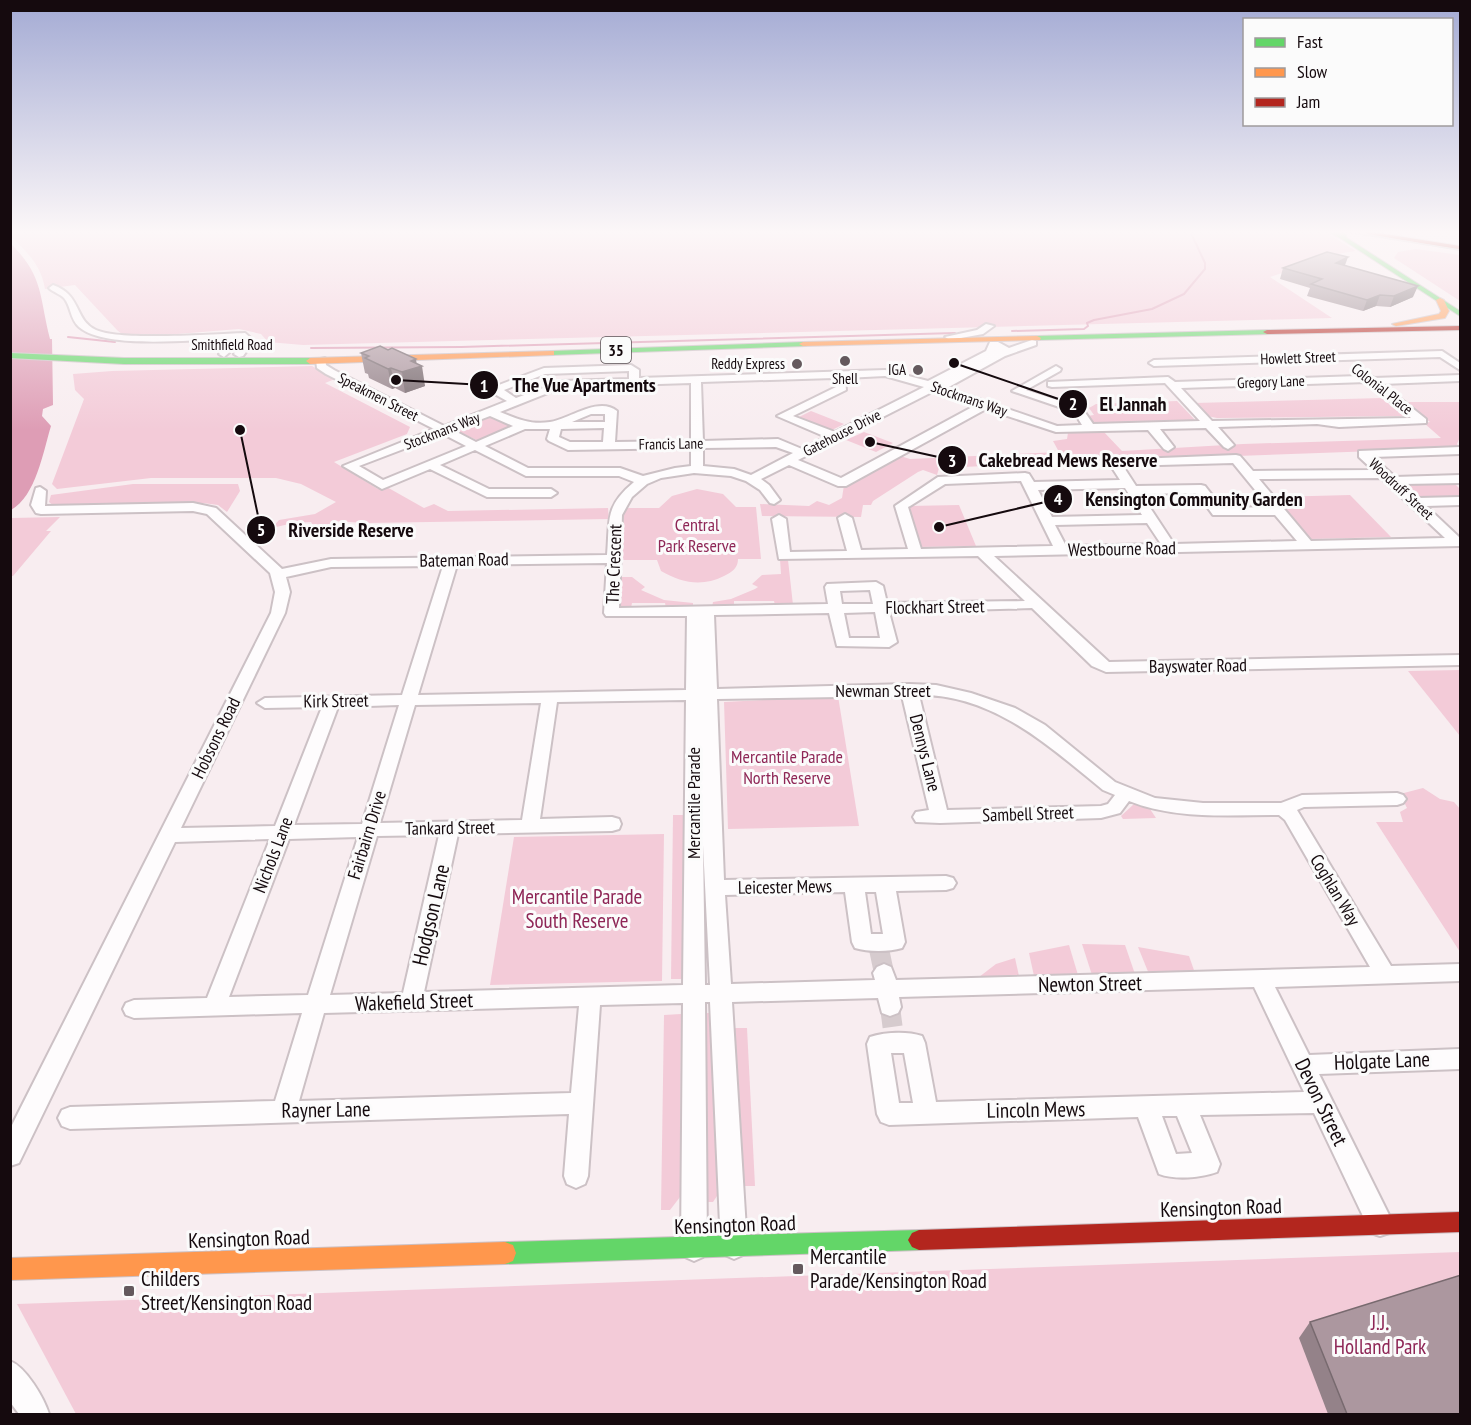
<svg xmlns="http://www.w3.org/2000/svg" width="1471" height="1425" font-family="'PT Sans Narrow',sans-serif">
<rect width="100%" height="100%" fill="#f8edf0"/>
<g fill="#f3cbd8">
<path d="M11,231h1312l33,20 -14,2 -72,24 62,41 -1029,27 -35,-3 -7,-8 -22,-5 -99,8 -17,-2 -6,-5 -42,-45 -30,4c-4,-25 -18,-36 -34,-53z"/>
<path d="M1416,249l44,6v46l-66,-43 4,-6z"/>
<path d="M312,366l23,13 -10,4 85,44 -3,7 -73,28 44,27 7,-3 39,22 10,-4 14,7 160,-3 1,11 -243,4 -34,-2 -6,14h-7l-8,-13 -18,1 -21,5 7,-8 36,-6 21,-12 -35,-18 -25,-6h-125l-94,11 -5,-5 32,-85 -9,-9 -2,-16 39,-3z"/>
<path d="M1382,398l21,18 -186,2 -10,-2 -13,-13z"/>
<path d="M1177,401l19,20 -104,3 -5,-8 7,-1 -5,-7 7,-4z"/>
<path d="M1404,402h56v35l-3,7 3,4 -422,15 -4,3 -26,-4 1,3 -70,3 -2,7 -14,-5 -5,2 -45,29 -2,4h-8l-2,12 -99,-1 -2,-12 49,2 8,-5 12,4 13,-7 2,-13 53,-30 13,4 149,-7 -6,-11 14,-2 1,-6 35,-2 19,20 121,-7 198,-6 -17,-15 6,-1z"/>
<path d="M811,411l33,13 -16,8 -33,-13z"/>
<path d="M490,416l25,12 -34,14 -26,-12z"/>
<path d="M864,432l29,11 -17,9 -30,-12z"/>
<path d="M1453,482l7,7v9l-42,1 -16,-15z"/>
<path d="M133,484h105l2,7 -13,21 -9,-7 -15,-2 -149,3 -5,-4 2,-7z"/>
<path d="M697,489l26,5 13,13h20l5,52h-23c0,9 -6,13 -14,17 -22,11 -42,7 -63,-5l-4,-11h-35l2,-52h35l13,-12z"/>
<path d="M1350,495l41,42 -81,2 -36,-42z"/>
<path d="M959,505l17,41 -58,1 -14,-38 5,-3z"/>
<path d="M60,517l-14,14h5l-38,45h-2v-58z"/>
<path d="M780,559l8,1 5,45h-18l-1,-4h-40v5l-22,1 1,-5 18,-3 24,-10 3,-2 -6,-3 10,-9 19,-1z"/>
<path d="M620,577h12l13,10 -4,3 23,10 29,3v4l-27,1 -1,-5h-33l-1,5h-10z"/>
<path d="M1460,670v66l-52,-65z"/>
<path d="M838,696l21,130 -131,3 -4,-127z"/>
<path d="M1423,788l17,11 14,3 6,7v143l-84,-130h27l-3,-10 7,-4 -7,-14z"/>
<path d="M1134,804l16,5 6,9 -33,1 -2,-3z"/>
<path d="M673,815h18l-6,164h-14z"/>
<path d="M664,834l-2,147 -172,4 24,-148z"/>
<path d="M1082,944l43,1 10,29 -43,1z"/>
<path d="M1069,945l9,30 -44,1 -5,-23z"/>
<path d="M1138,947l51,9 6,17 -46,1z"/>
<path d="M1015,958l4,18 -40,1 17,-13z"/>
<path d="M700,1013h12l5,183 -4,6h-7z"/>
<path d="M681,1014l-1,183 -10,13h-9l3,-195z"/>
<path d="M733,1028h14l8,158h-16z"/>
<path d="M1460,1252v162h-1384l-59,-110z"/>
</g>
<path fill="#de9db5" d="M10,243c34,33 29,53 40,96h2l1,66 -10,4 -1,7 9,10c-8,26 -15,70 -40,84z"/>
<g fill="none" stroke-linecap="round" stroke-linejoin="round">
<g stroke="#de9db5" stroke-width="2">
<path d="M1012,331l72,-2 4,-3 -1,-3 7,-3 58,-11 32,-15 21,-25v-6l-15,-32"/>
<path d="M68,337l47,5"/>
<path d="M311,348l150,-1 494,-14"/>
</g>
<g stroke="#d6cbce" stroke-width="20" stroke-dasharray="20 10" stroke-linecap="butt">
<path d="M879,949l5,24"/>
<path d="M890,1007l3,23"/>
</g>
<g stroke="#ccc1c5" stroke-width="4">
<g id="street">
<path d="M53,285c29,10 21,35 43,45 24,11 118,4 149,3l9,8 -11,15 -4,1 -5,-3 10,-13 -4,-2v4l-16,14 -5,-3 11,-12 -7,-3c-35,1 -119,10 -144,-12 -9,-8 -8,-21 -15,-29 -4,-4 -11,-6 -15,-10z"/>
<path d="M986,324l8,2 -11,8 -33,6 -5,-3 32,-7z"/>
<path d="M1032,340l4,1v4l-31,11 -58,32 110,38 25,-1 -8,-13 -62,-21 44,-25 5,3 -1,2 -34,19 56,18 11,16 107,-3 -35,-38 -113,4 -4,-1v-4l120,-5 7,5 184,-6 -2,-3 5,-3 12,8 86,-3v6l-78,3 44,35v4l-87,4 -22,-3 -99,3 16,18 -6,4 -4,-2 -18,-19 -46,1 14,18 -6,4 -4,-2 -16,-19 -92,2 -70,-23 -140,77h-8l-49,-21 -28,14 8,6 11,15 -6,4 -4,-1 -10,-13 -14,-9 -15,-5 -37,-3 -33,5 -14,6 -15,13 -10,18 -3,93 209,-4 -3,-17 2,-3 49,-2 7,4 4,17 138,-2 -47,-45 -199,3 -7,-40 7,-4 7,4 4,33 57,-1 -9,-33 7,-4 7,4 9,32 47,-1 -13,-43 43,-29 87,-4 4,1 5,8 86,-2 -11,-17 2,-3 125,-5 4,1 13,15 120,-1 -14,-13v-6l101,-4v7l-87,3 22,20 65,-2v8l-57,1 15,14 42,-1v8l-34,1 34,32v8l-466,10 115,106 351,-7v10l-354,7 -14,-6 -60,-58 -143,4 8,30 -8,5 -52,-1 -8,-33 -115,2 3,74 192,-5 27,1 35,8 44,15 30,17 70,57 40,16 48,5h78l21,-8 95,-2 6,2 3,4 -3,4 -6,2 -93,2 -7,3 94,156 69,-2v17l-185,6 34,68 151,-6v20l-141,5 70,141 4,9 -4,9 -9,3 -9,-3 -57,-120 -114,2 20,49 -3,8c-16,6 -42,8 -58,2l-21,-57 -249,8 -8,-3 -4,-8 -10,-70 3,-7c15,-5 37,-6 52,-1l3,7 11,59 368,-10 -50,-105 -355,10 2,10 -3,6 -8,3 -8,-3 -4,-15 -146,4 15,244 -4,9 -9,4 -9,-4 -4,-9 -11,-244h-5l2,246 -4,9 -9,4 -9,-4 -4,-9 2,-245 -83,2 -12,171 -3,8 -9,4 -9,-4 -3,-8 5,-62 -499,15 -8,-3 -4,-8 4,-8 8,-3 205,-6 27,-88 -168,5 -8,-3 -3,-6 3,-6 8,-3 73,-2 63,-159 -95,3 -156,321 -9,3v-37l261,-516 4,-21 -5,-19 -63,-59 -14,-3 -152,3 -5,-1 -5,-8 5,-17 4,-1 6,4 -1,15 148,-3 23,5 66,61 49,-10 276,-4c3,-35 -3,-48 27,-73l-15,-6h-93l-51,-26 -35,15 49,24h62l6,4 -6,4h-64l-57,-28 -48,20 -39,-23 91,-37 -108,-55 -9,-6 -1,-8 9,-2 1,7 8,5 110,56 63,-25 -16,-9v-4l53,-20 87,-3 8,5v8l246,-8 43,11 58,-30 4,-9h8l11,6zM629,371v8l-67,2 -46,17 -12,-8 41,-16zM885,376l39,11 -89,45 -42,-16 53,-26 -1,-12zM834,378l2,9 -59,29 49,21 -24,12 -24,-10 -75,2 -2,-59zM1367,382l44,36 -199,3 -31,-33zM691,383v58l-76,1 2,-31c-19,-15 -49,9 -67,11 -19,3 -33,-3 -50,-10l63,-25zM934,391l42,14 -135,73 -43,-18zM591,414h14v8h-33zM490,416l23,10 -37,16 -23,-12zM604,428l-1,14h-33l-11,-5 2,-8zM525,429h25l-3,10 2,2 19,9 123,-2v18l-16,2 -32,8 -23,-8h-92l-43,-22zM443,434l23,12 -83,34 -24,-14zM776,447l17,6 -42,22 -17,-6 -31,-3v-18zM1233,463l36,44 -47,1 -17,-22 -4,-1 -65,1 -13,-20zM1381,478l64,60 -134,3 -52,-62zM1021,481l32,65 -132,3 -13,-42 2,-1 35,-22zM1125,488l17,27 -90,2 -14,-27zM1197,493l16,22h62l22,26 -123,3 -33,-50zM1147,523l14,21 -95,2 -11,-21zM607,563l-3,50 2,3h81l-1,74 -268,5 39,-130zM443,566l-41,129 -137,3 -8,5 8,5 57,-1 -47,119 -94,2 104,-215 5,-21 -4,-15 45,-10zM870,590l3,14h-31l-2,-13zM875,612l5,26h-31l-5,-25zM919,695c74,-1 130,51 184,95l12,5 -7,9 -7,2 -154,4zM902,696l27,114 -13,2 -3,5 3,5 24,1 161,-5 19,-5 9,-12c47,19 101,14 150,14l6,5 85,147 -474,13 -5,-13 -7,-3 -7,3 -4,6 2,7 -144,4 -6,-89 120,-3 7,50 3,6c13,4 34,4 47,0l3,-6 -9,-51 50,-1 7,-2 3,-5 -3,-5 -7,-2 -222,4 -7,-181zM686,700l-3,285 -259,7 34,-158 154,-3 7,-2 2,-5 -2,-5 -7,-2 -72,2 17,-117zM541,703l-19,117 -142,3 35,-118zM399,705l-37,119 -68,1 44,-118zM439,835l-36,158 -73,2 47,-159zM358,837l-50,158 -79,2 60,-158zM703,845l7,140h-5zM865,892h11l7,42h-12zM579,1006l-8,87 -272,8 25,-88zM891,1053h13l9,50h-14zM1162,1116h15l15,37 -16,1z"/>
<path d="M1442,351l18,12v7l-20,-13 -286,9 -5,-3 5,-3z"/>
<path d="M10,1361c16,6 34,37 39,53h-30l-9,-12z"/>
</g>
</g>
<g stroke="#ccc1c5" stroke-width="2">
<g id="fast">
<path d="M1326,231h18l3,7 113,73v5l-120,-78z"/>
<path d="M1267,330l4,2 -1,2 -233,6 -4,-2 4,-2z"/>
<path d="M803,342h3v4l-255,9 -4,-2 4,-2z"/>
<path d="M10,353l114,5h186l4,3 -4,3h-186l-114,-6z"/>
<path d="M919,1230l7,3 4,7 -4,7 -7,3 -414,14 -8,-3 -3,-8 3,-8 8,-3z"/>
</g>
</g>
<g stroke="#ccc1c5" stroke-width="2">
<g id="slow">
<path d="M1440,298l4,2 5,11 -4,7 -49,8 -4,-2 47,-10 2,-3 -5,-11z"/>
<path d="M1037,336l4,2 -1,2 -237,6 -4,-2 4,-2z"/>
<path d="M551,351h3v4l-244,9 -4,-3 4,-3z"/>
<path d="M505,1242l8,3 3,8 -3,8 -8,3 -495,16v-22z"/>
</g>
</g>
<g stroke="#ccc1c5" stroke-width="2">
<g id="jam">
<path d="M1366,231l94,15v4l-92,-16z"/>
<path d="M1460,326v4l-193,4 -4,-2 4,-2z"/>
<path d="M1460,1212v20l-541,18 -7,-3 -4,-7 4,-7 7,-3z"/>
</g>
</g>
<use href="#street" fill="#fefcfd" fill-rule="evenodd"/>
<use href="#fast" fill="#63d668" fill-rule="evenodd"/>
<use href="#slow" fill="#ff974d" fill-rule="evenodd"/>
<use href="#jam" fill="#b3261e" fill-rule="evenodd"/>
<path stroke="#bcb9ba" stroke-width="1.5" d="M1340,231l120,19"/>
</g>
<g fill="#948289">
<path d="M1345,265l68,32 -23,10 -14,-1 -13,5 -56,-15 3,-8 -30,-9 3,-11z"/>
<path d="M388,350l28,13 9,23 -20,7 -10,-5 -3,1 -23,-11 -1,-4 -3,-1 -4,-20z"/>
<path d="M1310,1322l151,92h-133l-29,-76z"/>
</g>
<g fill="#786a6f">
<path d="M1348,257l-4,11 -8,-5z"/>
<path d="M1418,286l-5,11 -23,10 4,-11z"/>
<path d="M1380,295l-4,11 -13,5 4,-11z"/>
<path d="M416,359l1,8 5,-1 3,20 -20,7 -3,-21 9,-11z"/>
<path d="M391,368l4,20 -3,1 -4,-20z"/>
</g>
<g fill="#ac979f" stroke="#786a6f" stroke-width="1.5">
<path d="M1327,252l21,5 -12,6 82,23 -24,10 -14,-1 -13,5 -56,-16 11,-5 -39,-11z"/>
<path d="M380,346l8,4 4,-2 24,11 -5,2 11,5 -20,6 -11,-4 -3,1 -23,-11 4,-2 -8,-3z"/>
<path d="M1461,1275v139h-114l-37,-92z"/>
</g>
<linearGradient id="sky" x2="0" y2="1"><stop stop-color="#a4abd4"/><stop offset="0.54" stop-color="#fcf7f8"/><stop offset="1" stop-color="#fcf7f8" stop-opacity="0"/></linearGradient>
<rect width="1471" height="430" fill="url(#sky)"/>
<g fill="#64595d" stroke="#fbfbfb" stroke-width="2">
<circle cx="845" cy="361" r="6"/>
<circle cx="797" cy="364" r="6"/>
<circle cx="918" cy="370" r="6"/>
<rect x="792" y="1263" width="12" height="12" rx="3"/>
<rect x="123" y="1285" width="12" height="12" rx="3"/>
</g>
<g text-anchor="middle" stroke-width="6" stroke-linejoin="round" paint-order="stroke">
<g font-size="15" fill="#150a0e" stroke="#fbfbfb">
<text x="232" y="350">Smithfield Road</text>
<text transform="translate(1298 358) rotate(-2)" y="5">Howlett Street</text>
<text transform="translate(1271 382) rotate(-2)" y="5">Gregory Lane</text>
<text transform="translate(1382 389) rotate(38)" y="5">Colonial Place</text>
<text transform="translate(378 397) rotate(27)" y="5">Speakmen Street</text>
<text transform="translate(969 399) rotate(19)" y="5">Stockmans Way</text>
<text transform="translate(442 431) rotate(-21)" y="5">Stockmans Way</text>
<text transform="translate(842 433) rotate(-27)" y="5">Gatehouse Drive</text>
<text transform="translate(671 444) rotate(-1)" y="5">Francis Lane</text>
<text transform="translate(1401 489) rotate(43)" y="5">Woodruff Street</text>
</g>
<g font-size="15" fill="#150a0e" stroke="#fbfbfb" text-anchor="end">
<text x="785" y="369">Reddy Express</text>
<text x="906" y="375">IGA</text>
<text x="845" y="384" text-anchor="middle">Shell</text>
</g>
<rect fill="#fbfbfb" stroke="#5a5255" stroke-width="1.5" x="601" y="337" width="30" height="26" rx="4.5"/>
<g font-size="16" font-weight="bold" fill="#150a0e">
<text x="616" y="356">35</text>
</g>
<g font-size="18" fill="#8e2656" stroke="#fbfbfb">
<text x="697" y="531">Central<tspan x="697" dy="21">Park Reserve</tspan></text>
<text x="787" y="763">Mercantile Parade<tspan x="787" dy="21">North Reserve</tspan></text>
</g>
<g font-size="18" fill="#150a0e" stroke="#fbfbfb">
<text transform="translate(1122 549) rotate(-1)" y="6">Westbourne Road</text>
<text transform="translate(464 560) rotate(-1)" y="6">Bateman Road</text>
<text transform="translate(614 564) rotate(-88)" y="6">The Crescent</text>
<text transform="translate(935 607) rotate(-1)" y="6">Flockhart Street</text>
<text transform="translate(1198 666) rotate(-1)" y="6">Bayswater Road</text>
<text x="883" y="697">Newman Street</text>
<text transform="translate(336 701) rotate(-1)" y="6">Kirk Street</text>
<text transform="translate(216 738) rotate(-64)" y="6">Hobsons Road</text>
<text transform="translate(925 753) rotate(76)" y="6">Dennys Lane</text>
<text transform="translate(694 803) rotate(-90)" y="6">Mercantile Parade</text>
<text transform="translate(1028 814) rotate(-2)" y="6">Sambell Street</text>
<text transform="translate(450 828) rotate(-1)" y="6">Tankard Street</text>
<text transform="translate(367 835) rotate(-73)" y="6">Fairbairn Drive</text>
<text transform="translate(273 855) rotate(-69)" y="6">Nichols Lane</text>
<text transform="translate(785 887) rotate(-1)" y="6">Leicester Mews</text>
<text transform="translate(1335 890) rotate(59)" y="6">Coghlan Way</text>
</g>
<g font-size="21" fill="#8e2656" stroke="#fbfbfb">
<text x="577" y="904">Mercantile Parade<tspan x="577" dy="24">South Reserve</tspan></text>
<text x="1380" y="1330">J.J.<tspan x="1380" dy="24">Holland Park</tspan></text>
</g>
<g font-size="21" fill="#150a0e" stroke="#fbfbfb">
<text transform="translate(431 915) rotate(-77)" y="7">Hodgson Lane</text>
<text transform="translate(1090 984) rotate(-1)" y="7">Newton Street</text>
<text transform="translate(414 1002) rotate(-2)" y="7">Wakefield Street</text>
<text transform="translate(1382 1061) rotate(-2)" y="7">Holgate Lane</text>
<text transform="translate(1321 1102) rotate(64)" y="7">Devon Street</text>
<text transform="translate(326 1110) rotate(-1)" y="7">Rayner Lane</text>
<text transform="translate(1036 1110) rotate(-1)" y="7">Lincoln Mews</text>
<text transform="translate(1221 1208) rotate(-2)" y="7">Kensington Road</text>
<text transform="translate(735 1225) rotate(-2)" y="7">Kensington Road</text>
<text transform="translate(249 1239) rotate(-2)" y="7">Kensington Road</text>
</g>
<g font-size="21" fill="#150a0e" stroke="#fbfbfb" text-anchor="start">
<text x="810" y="1264">Mercantile<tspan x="810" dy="24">Parade/Kensington Road</tspan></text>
<text x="141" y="1286">Childers<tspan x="141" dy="24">Street/Kensington Road</tspan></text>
</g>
</g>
<path fill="none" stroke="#150a0e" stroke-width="2" d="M396 380L484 385M954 363L1073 404M870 442L952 460M939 527L1058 499M240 430L261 530"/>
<g fill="#150a0e" stroke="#fbfbfb" stroke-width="2">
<circle cx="396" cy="380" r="6"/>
<circle cx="954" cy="363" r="6"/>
<circle cx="870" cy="442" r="6"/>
<circle cx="939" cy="527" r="6"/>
<circle cx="240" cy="430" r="6"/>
<circle cx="484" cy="385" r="15"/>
<circle cx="1073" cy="404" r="15"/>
<circle cx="952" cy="460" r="15"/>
<circle cx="1058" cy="499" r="15"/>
<circle cx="261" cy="530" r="15"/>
</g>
<g font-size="18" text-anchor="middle" font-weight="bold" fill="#fff">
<text x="484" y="392">1</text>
<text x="1073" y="410">2</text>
<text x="952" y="467">3</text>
<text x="1058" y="505">4</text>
<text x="261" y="536">5</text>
</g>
<g font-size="20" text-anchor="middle" font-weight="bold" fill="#150a0e" stroke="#fbfbfb" stroke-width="6" stroke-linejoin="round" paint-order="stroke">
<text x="584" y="392">The Vue Apartments</text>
<text x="1133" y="411">El Jannah</text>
<text x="1068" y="467">Cakebread Mews Reserve</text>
<text x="1194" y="506">Kensington Community Garden</text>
<text x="351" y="537">Riverside Reserve</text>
</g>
<rect width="1471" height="1425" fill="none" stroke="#150a0e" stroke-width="24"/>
<rect x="1243" y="18" width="210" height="108" fill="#fbfbfb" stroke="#9f9b9c" stroke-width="1.5"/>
<rect x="1255" y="38" width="30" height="9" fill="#63d668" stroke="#9f9b9c" stroke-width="1.5"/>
<text x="1297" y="48" font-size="18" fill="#150a0e">Fast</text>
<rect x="1255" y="68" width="30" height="9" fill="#ff974d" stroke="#9f9b9c" stroke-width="1.5"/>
<text x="1297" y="78" font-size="18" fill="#150a0e">Slow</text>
<rect x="1255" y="98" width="30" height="9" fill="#b3261e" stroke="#9f9b9c" stroke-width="1.5"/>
<text x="1297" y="108" font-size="18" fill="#150a0e">Jam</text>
</svg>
